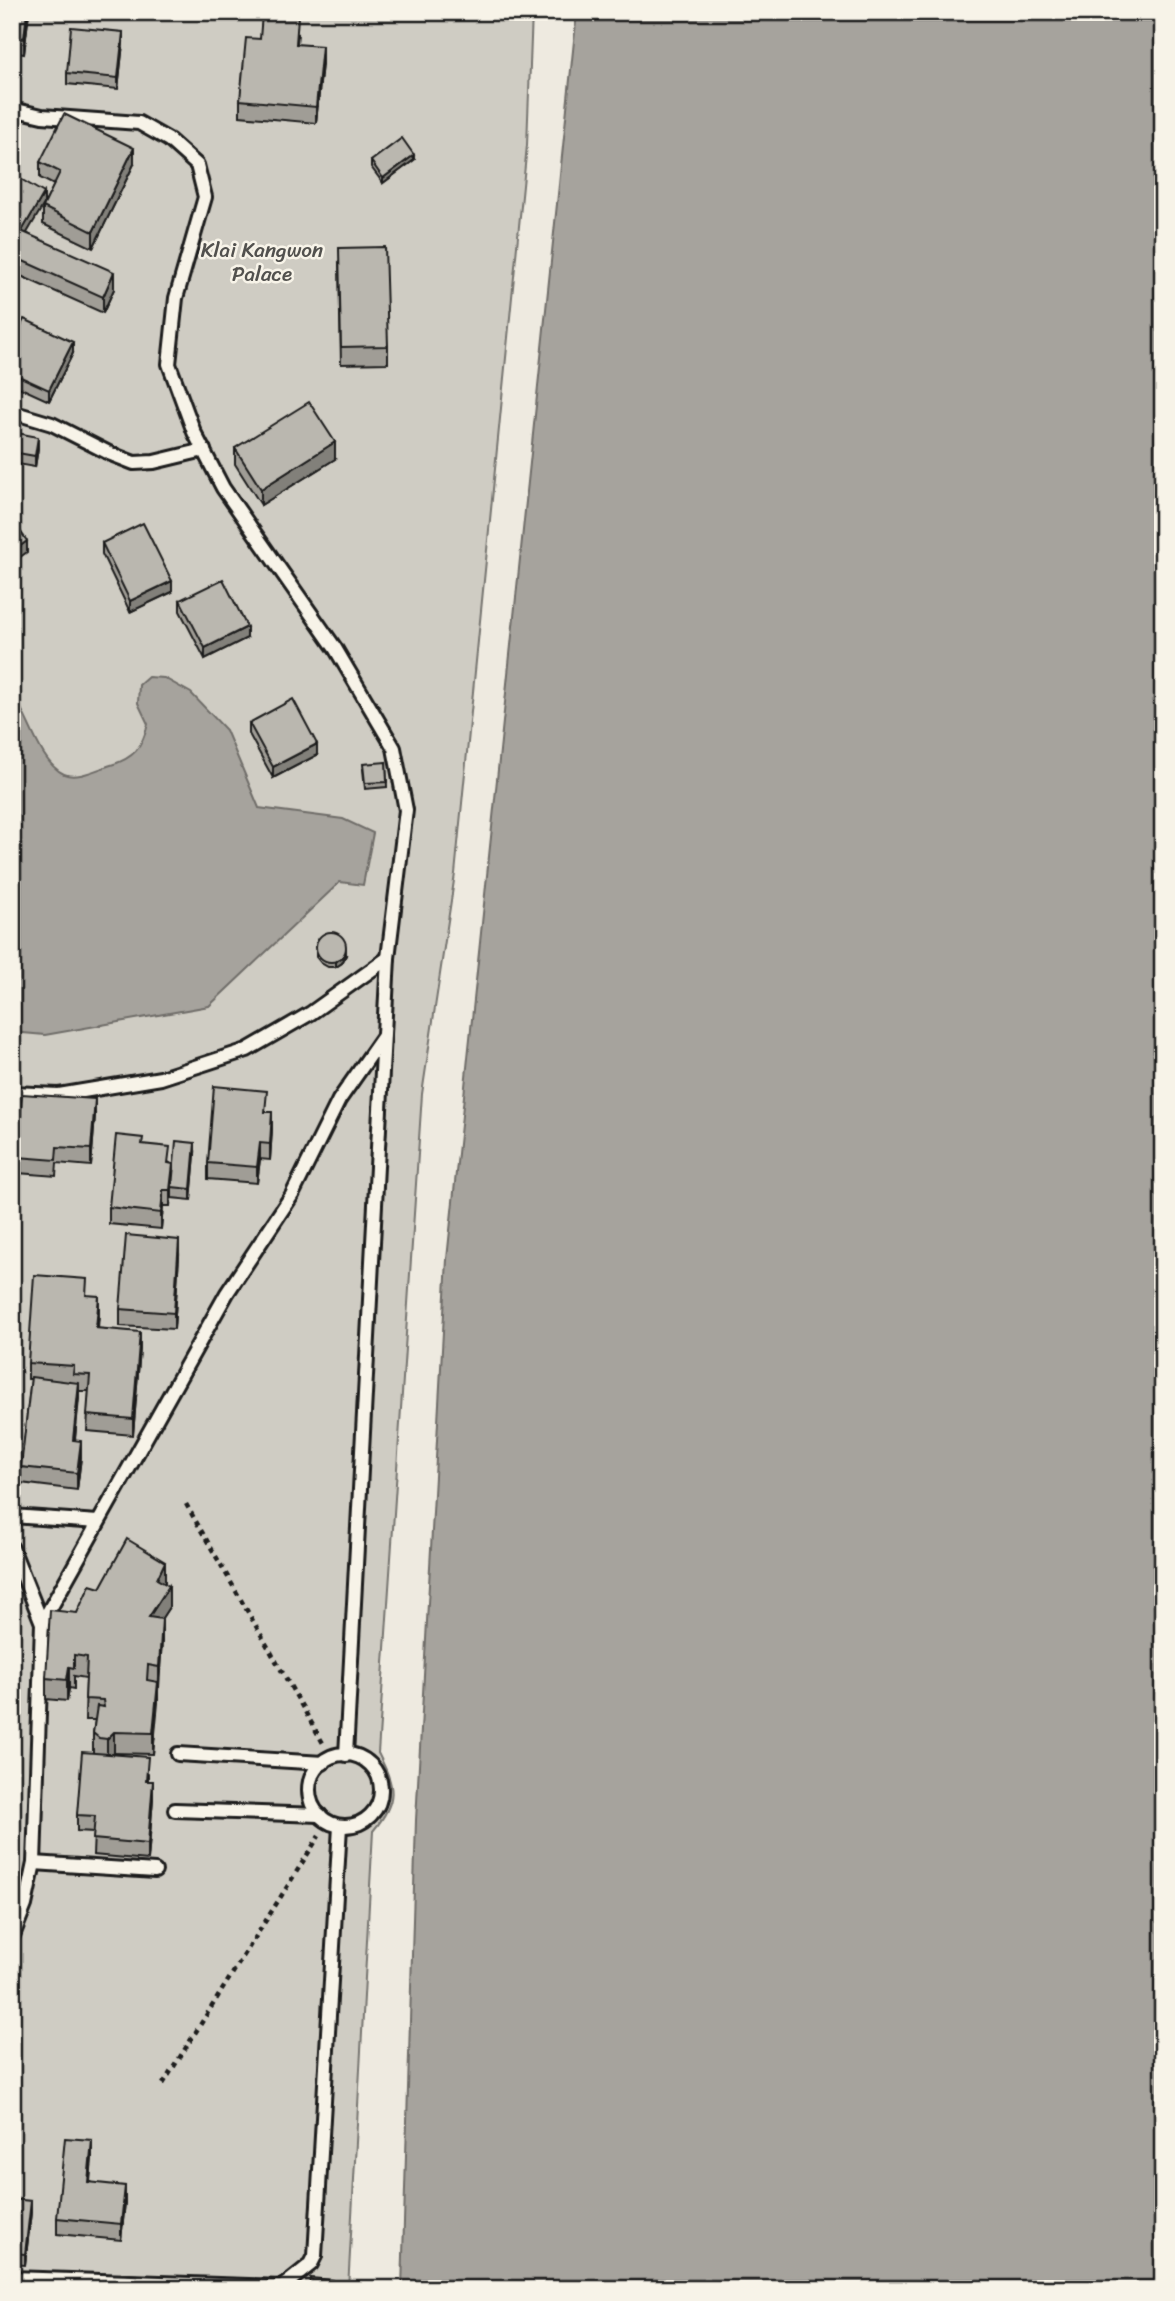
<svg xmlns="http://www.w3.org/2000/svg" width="1175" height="2301" font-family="Sriracha,sans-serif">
<rect width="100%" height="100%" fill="#eeeae0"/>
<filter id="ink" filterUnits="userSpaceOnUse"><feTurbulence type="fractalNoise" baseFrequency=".0143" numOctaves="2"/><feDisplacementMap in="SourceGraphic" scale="14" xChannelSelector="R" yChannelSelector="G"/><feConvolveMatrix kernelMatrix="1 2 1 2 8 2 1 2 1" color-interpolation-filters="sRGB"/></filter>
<g filter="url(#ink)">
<path fill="#cfccc3" stroke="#767470" stroke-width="2" d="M12,12h520l-5,133 -72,729 -33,220 -44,659c17,34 21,47 -5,78l-25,458h-336z"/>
<g fill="#a6a39d" stroke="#6f6d69" stroke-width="2">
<path d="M577,12h586v2277h-761l14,-469 31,-561z"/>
<path d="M148,677l16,1 27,15 35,37 33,78 84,11 30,14 -10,52 -23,-3 -131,124 -164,29 -33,-3v-339c16,21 27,70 52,81 13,6 34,-5 47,-9 23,-7 31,-17 37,-41l-10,-21 1,-18z"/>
</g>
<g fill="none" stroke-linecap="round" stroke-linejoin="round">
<g stroke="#1c1c1c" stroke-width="18">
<g id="service">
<path d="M12,109l30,7 97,7 30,17 28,25 8,32 -29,101 -7,66 25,68 29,56 112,160 59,100 12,62 -18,148 -42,797"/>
<path d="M12,412l40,12 59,30 23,9 20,-1 50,-12"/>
<path d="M12,1093l47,2 102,-17 86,-28 64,-37 77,-55"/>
<path d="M12,1516l86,6"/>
<path d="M12,1548l30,75"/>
<path d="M178,1754l145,9"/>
<circle cx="345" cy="1790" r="36"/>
<path d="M175,1810l145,5"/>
<path d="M34,1863l121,8"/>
<path d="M12,1938l13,-33 9,-42 8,-240 185,-330 65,-98 47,-95 44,-63"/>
<path d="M12,2278l270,9 29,-23 4,-8 25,-430"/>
</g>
</g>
<g stroke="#1c1c1c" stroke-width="4.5" stroke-dasharray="5 5" stroke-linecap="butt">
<path d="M186,1504l137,239"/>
<path d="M163,2084l156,-248"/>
</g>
<use href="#service" stroke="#f7f3e8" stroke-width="12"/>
</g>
<g fill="#a09d96" stroke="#1c1c1c" stroke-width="2">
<path d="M12,12h17l-5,42 -12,-2z"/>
<path d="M94,12h60v8l-60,-3z"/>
<path d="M298,34l-1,10 25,19 -6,60 -76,-7v-16l20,-61z"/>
<path d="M123,43l-5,46 -51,-5v-11z"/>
<path d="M414,160l-31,23 -12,-16v-6z"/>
<path d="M40,162l94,2 -41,84 -50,-24v-17l11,-22 -14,-7z"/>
<path d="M12,178l15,55 87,56 -11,24 -91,-41z"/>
<path d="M339,264l49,82v17l-47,1z"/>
<path d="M12,344l61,9 -24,48 -37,-17z"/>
<path d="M12,432l26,16 -3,19 -23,-4z"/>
<path d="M235,448l100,11 -74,46 -26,-41z"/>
<path d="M102,543l70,49 -42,20 -28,-58z"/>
<path d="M180,600l67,38 -42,21 -25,-48z"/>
<path d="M249,723l68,32 -44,23 -24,-44z"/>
<path d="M386,762l1,25 -22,2 -2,-20z"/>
<path d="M316,951l30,4 -4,8 -6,4h-8l-7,-4 -5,-6z"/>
<path d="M266,1112l6,17 -2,31 -10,-1 -3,24 -49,-4v-16z"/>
<path d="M95,1115l-4,51 -34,-3 -1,13 -38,-3v-16z"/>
<path d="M143,1145l27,18v43h-7l-2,23 -52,-5v-17z"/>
<path d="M195,1154l-4,46 -19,-2v-11z"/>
<path d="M179,1256l-5,73 -54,-3v-17z"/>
<path d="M87,1295l12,17 -1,17 42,19 -7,87 -46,-4 2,-40h-10l-4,49 6,17 -4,33 -56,-7v-16l10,-88h-3v-16z"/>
<path d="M165,1583l4,24 -8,12 1,21 -9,114 -39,-1 -1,1 35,20v7l5,17 -5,62 -55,-5 1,-23 -17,-1v-16l16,-62v-20l2,-13h-10l1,-42 -12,-2v13l-5,-1 -2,13 -21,-2v-21l31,-65 23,-25z"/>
<path d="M92,2157l-2,25 35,20 -4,38 -64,-6v-16z"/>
<path d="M12,2199l19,13 -6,53 -13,-1z"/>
</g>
<g fill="#82807a" stroke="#1c1c1c" stroke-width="2">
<path d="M27,12h2l-5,42v-16z"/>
<path d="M123,32v11l-5,46v-11z"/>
<path d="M322,46v17l-6,60v-16z"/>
<path d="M134,148v16l-41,84v-16z"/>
<path d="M414,155v5l-31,23v-5z"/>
<path d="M44,193v11l-23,39v-11z"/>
<path d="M114,272v17l-11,24v-16z"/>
<path d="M73,342v11l-24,48v-11z"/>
<path d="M38,437v11l-3,19v-11z"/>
<path d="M335,442v17l-74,46v-16z"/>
<path d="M27,541v11l-15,11v-11z"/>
<path d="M172,581v11l-42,20v-11z"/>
<path d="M247,627v11l-42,21v-11z"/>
<path d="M317,744v11l-44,23v-11z"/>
<path d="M346,950v5l-4,8 -6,4v-5z"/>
<path d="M95,1099v16l-4,51v-17z"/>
<path d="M272,1112v17l-2,31v-16z"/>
<path d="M195,1143v11l-4,46v-11z"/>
<path d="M260,1143v16l-3,24v-16z"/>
<path d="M173,1164v16l-3,26v-16z"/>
<path d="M163,1190v16l-2,23v-16z"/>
<path d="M179,1240v16l-5,73v-16z"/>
<path d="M99,1296v16l-3,33v-17z"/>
<path d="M140,1332v16l-7,87v-16z"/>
<path d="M79,1383v16l-6,57v-16z"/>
<path d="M81,1441v16l-4,33v-17z"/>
<path d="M165,1562v21l-8,17v-21z"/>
<path d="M169,1586v21l-20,31v-21z"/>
<path d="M162,1619v21l-3,48v-21z"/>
<path d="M69,1667v21l-2,13v-21z"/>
<path d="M158,1682v21l-5,51v-21z"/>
<path d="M114,1732v21l-7,7v-21z"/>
<path d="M153,1781v17l-5,62v-16z"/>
<path d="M92,2140v17l-4,41v-16z"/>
<path d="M125,2186v16l-4,38v-16z"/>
<path d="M31,2201v11l-6,53v-11z"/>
</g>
<g fill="#bab7af" stroke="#1c1c1c" stroke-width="2">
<path d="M12,12h15l-3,26 -12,-2z"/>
<path d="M262,14l36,3 -2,27 26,2 -6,61 -76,-7 6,-62 14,1z"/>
<path d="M71,27l52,5 -5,46 -51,-5z"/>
<path d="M64,114l70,34 -41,84 -50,-25 17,-35 -20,-10z"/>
<path d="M402,138l12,17 -31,23 -12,-17z"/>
<path d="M14,175l30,18 -22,38 -10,-5v-48z"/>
<path d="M12,227l102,45 -11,25 -91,-41z"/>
<path d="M385,247l3,99 -47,1 -2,-99z"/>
<path d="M24,319l49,23 -24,48 -37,-17v-29z"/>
<path d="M309,402l26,40 -74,47 -26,-41z"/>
<path d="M12,432l26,5 -3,19 -23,-4z"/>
<path d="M12,519l15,22 -15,11z"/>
<path d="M143,523l29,58 -42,20 -28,-58z"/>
<path d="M223,579l24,48 -42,21 -25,-48z"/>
<path d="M293,699l24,45 -44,23 -24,-44z"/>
<path d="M386,762l1,20 -22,1 -2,-19z"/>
<circle cx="331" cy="947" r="15"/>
<path d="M214,1086l53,5 -2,21h7l-2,32 -10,-1 -3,24 -49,-4z"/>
<path d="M22,1094l73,5 -4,50 -34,-2 -1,13 -38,-3z"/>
<path d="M116,1135l27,3 -1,6 28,3 -2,16 5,1 -3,26h-7l-2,23 -52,-6z"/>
<path d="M176,1141l19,2 -4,46 -19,-2z"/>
<path d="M126,1235l53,5 -5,73 -54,-4z"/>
<path d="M34,1275l53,4 -1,16 13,1 -3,32 44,4 -7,87 -46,-4 3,-40 -17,-1 1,-8 -46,-3z"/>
<path d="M31,1377l48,6 -6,57 8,1 -4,32 -56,-6z"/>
<path d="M127,1539l38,23 -8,17 12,7 -20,31 13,2 -3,48 -11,-2 -1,15 11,2 -5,51 -39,-1 -7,7 -8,-1 -6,-5 4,-27 7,1 -1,-7 -18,-1 2,-42 -13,-2v13l-5,-1 -2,13 -21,-2 4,-68 27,3 13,-28 10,3z"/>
<path d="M82,1752l66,5 -2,24h7l-5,63 -55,-5 2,-23 -18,-1z"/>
<path d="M65,2138l27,2 -4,42 37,4 -4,38 -64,-6z"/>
<path d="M12,2199l19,2 -6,53 -13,-1z"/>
<path d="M310,2278l22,2 -1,9h-22z"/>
</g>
</g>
<g text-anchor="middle" stroke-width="5" stroke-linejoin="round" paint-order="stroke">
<g font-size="21" fill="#52514e" stroke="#f7f3e8">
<text x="262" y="257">Klai Kangwon<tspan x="262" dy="24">Palace</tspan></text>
</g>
</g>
<rect width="1175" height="2301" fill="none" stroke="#f7f3e8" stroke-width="42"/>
<rect x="21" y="21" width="1133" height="2259" fill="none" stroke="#1c1c1c" stroke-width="2.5" filter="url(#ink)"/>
</svg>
